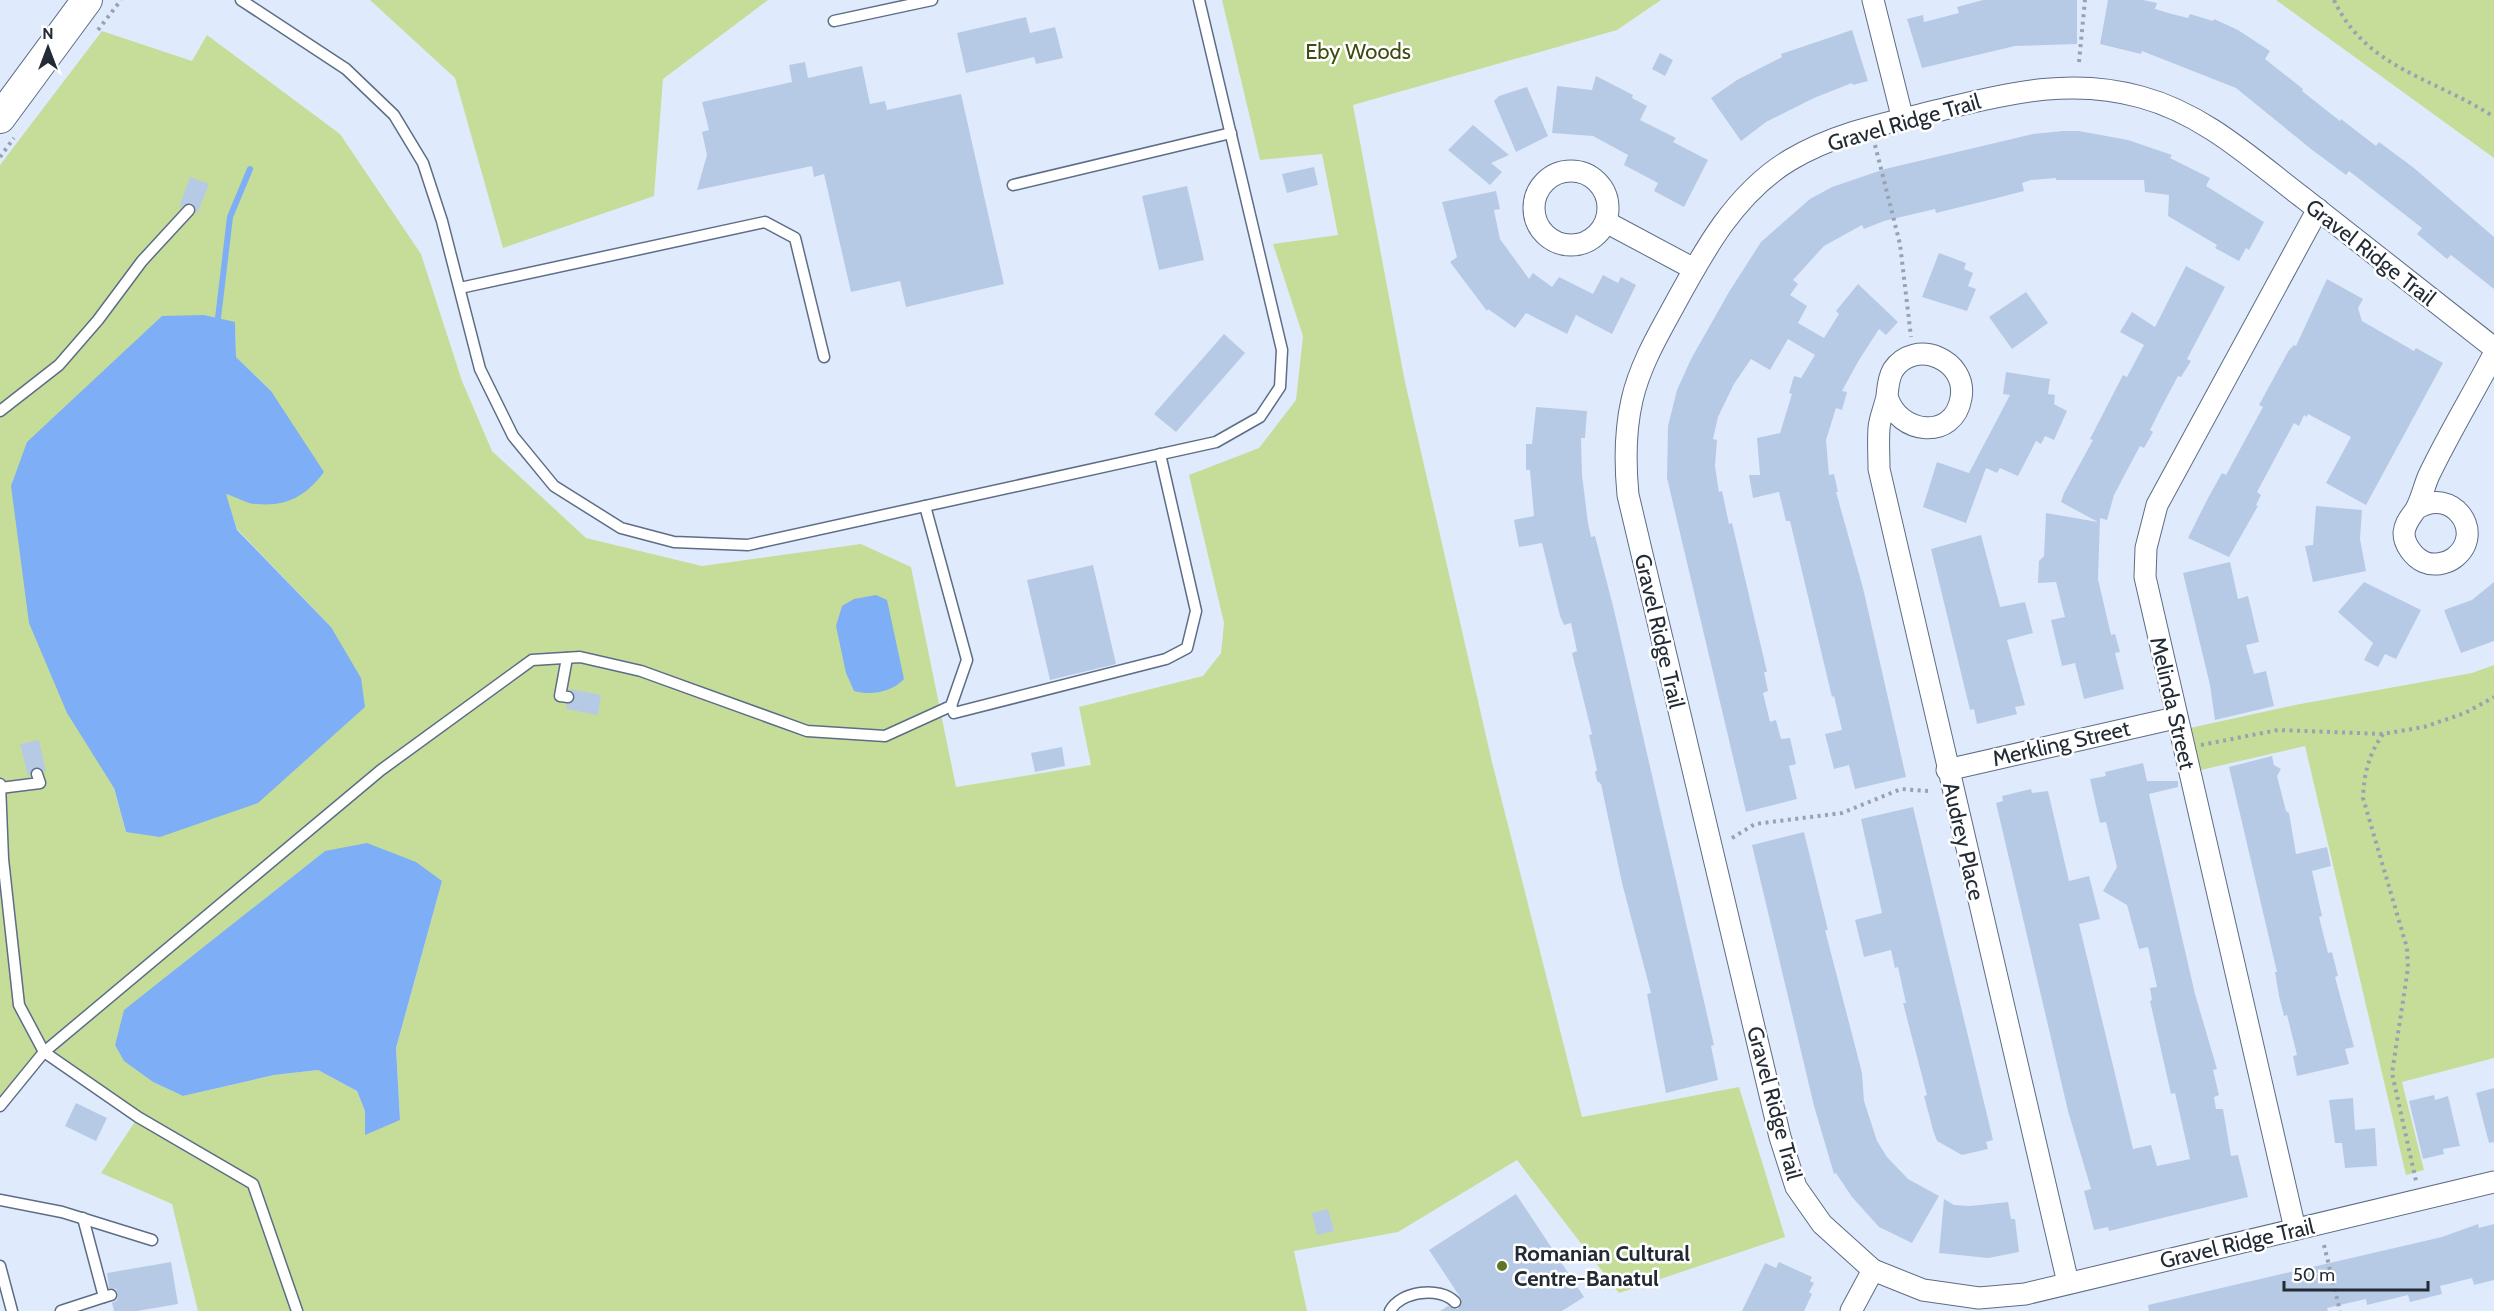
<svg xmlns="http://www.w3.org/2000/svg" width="2494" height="1311" font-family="Cabin,sans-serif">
<rect width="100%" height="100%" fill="#dfebfc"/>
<g fill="#c6dd99" fill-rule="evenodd">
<path d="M370,0h398l-105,79 -9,117 -151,52 -48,-170z"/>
<path d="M1222,0h439l-44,30 -264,75 52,277 87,380 90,355 157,-30 46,150 -166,56 -102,-133 -119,72 -104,19 13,60h-1109l-26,-107 -71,-31 37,-56 -94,-64 -44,53v-941l102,-134 90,30 15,-26 133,99 81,120 41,127 30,70 94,87 116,28 159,-22 50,23 45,220 135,-22 -12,-58 124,-31 18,-23 3,-30 -35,-148 70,-27 37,-48 7,-64 -30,-92 65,-9 -16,-81 -62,6zM235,322l1,35 35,34 -46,102 12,36 94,98 -205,205 -12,-43zM325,851l117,30 -46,167 4,72 -35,-9 -8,-20 -39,-21 -44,5 -91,21 -30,-14 -28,-21 -10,-16 10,-35z"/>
<path d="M2276,0h218v158z"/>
<path d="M2494,665v393l-92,24 22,88 -18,5 -101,-429 -104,24 -11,-42 105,-23 177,-32z"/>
</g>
<g fill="#7eaef5">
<path d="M204,315l31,7 1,35 35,34 53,81c-18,24 -37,35 -68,32 -10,0 -21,-8 -30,-10l11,36 94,97 30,51 4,29 -107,96 -98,34 -34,-5 -12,-44 -47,-75 -38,-90 -18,-137 16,-44 135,-126z"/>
<path d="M876,595l11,5 17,79c-12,13 -33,17 -50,12l-8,-18 -10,-47 6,-20 12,-7z"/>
<path d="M367,843l49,19 26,19 -46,167 4,72 -35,15v-24l-8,-20 -39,-21 -44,5 -91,21 -30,-14 -29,-21 -9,-16 9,-35 201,-159z"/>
</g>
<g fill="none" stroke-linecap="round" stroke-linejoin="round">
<path stroke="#7eaef5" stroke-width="6" d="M218,318l12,-101 20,-48"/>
</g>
<g fill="#b7cae5">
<path d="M1983,0h94v44l-62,2 -93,22 -15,-49 16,-4 1,7 35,-9 -2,-6z"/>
<path d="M2108,0h35l14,3 -2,6 17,5 16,4 2,-4 23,7 1,-2 24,11 32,21 -5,8 38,30 -1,2 38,30 1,-2 35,27 3,-4 35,26 80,69v52l-43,-34 -4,4 -30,-25 5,-6 -73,-57 -3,4 -35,-26 -75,-61 -94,-37 -1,3 -41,-10z"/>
<path d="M1026,17l4,16 25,-6 8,31 -27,6 -2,-7 -68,16 -9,-40z"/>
<path d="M1852,30l16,51 -15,4 -1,-2 -38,15 -48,24 -25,19 -30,-43 26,-18 45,-23 -1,-3z"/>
<path d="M1660,53l13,7 -8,16 -13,-7z"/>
<path d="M805,62l3,16 54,-12 8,38 15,-3 2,9 74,-16 43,190 -98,23 -6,-26 -49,11 -27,-118 -10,3 -2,-11 -115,24 10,-35 -5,-23 7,-2 -7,-28 90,-20 -3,-17z"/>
<path d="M1596,76l37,19 -1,3 15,8 -7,14 36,18 -3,4 35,18 -24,47 -30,-16 4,-8 -34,-18 4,-10 -35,-19 -41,-3 5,-47 35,4z"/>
<path d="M1527,87l21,49 -32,16 -22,-51 5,-5z"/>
<path d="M1473,125l36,30 -18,8 11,9 -12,13 -42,-35z"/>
<path d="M2063,131h16l49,9 44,15 -2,3 40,20 -4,8 58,36 -15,28 -3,-2 -7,13 -24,-13 2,-3 -49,-29 1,-21 -24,-3 -1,-12h-88v-2l-25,2 -9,3 2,8 -31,8 -57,14 -1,-4 -51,12 -20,8 -2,-4 -38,21 -31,34 5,4 -8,11 17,11 -9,17 26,15 15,-24 -3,-3 22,-27 40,38 -12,13 -7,-6 -20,31 -17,31 5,1 -5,18 -6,-2 -10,32 3,35 5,-1 4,18h-2l27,96 43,189 -51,12 -6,-24 -15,4 -9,-35 17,-4 -8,-34 -2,1 -42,-176h-4l-7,-29 -26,6 -4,-23h11l-3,-37 23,-5 12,-39 -3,-1 5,-17 7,2 14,-23 -27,-16 -18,31 -19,-11 -17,25 -16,33 -5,22 4,1 -2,26 4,26 3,-1 7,33 3,-1 35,149h-3l4,19 -5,2 7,29 6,-2 5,19 9,-1 6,26 -7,2 8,33 -51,13 -79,-334 1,-52 9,-36 14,-31 38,-67 32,-50 49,-43 22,-12 53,-18 148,-35z"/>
<path d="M1314,167l4,18 -31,8 -5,-19z"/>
<path d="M190,177l19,7 -12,30 -6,-11 -12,4z"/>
<path d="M1187,186l17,74 -45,10 -17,-74z"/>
<path d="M1496,191l4,18 -6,1 6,29 29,40 4,-6 19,14 7,-10 34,17 10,-19 15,8 3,-6 15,8 -24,49 -36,-19 -9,19 -41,-21 -11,15 -27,-19 -1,2 -37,-49 7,-5 -15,-55z"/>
<path d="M1939,253l27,10 -2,6 9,4 -5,13 8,3 -9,22 -45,-14z"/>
<path d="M2186,266l39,21 -38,72 4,2 -10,16 -3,-1 -17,32 -11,22 3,2 -9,16 -4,-2 -26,49 -7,25 -7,-2 -2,61 13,56 4,-1 5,18 -5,1 9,36 -40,10 -9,-36 -13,3 -11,-46 14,-3 -9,-35 -18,1 1,-22 5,-5 2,-43 52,9 -37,-20 3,-9 29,-53 -3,-1 33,-64 4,2 17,-32 -24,-13 12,-20 23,15z"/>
<path d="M2327,279l36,20 -5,9 4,13 52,30 2,-3 27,15 -77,142 -40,-22 25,-46 -43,-23 -1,3 -3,-2 -5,11 -5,-3 -37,69 4,3 -5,10 2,1 -29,51 -41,-19 20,-40 14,-25 4,2 37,-68 -4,-2 30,-55 5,-5 2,1z"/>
<path d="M2026,292l22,31 -36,26 -23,-32z"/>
<path d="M1224,334l21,19 -69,79 -22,-18z"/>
<path d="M2006,372l44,7 -2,15 7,1 -1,9 13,7 -13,29 -9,-4 -4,8 -5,-3 -18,35 -18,-8 -3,5 -11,-5 -20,55 -43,-16 14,-45 32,11 41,-78 -7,-1z"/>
<path d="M1536,407l51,4 -2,27h-4l1,37 6,48 3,14 4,-1 19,74 100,435 -3,1 7,34 -52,13 -19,-99 4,-1 -29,-110 -21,-99 -4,-3 -2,-9 2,-2 -8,-35 3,-1 -20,-81 5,-2 -6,-28 -7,2 -4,-9 -18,-73 -23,4 -5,-27 20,-4 -4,-46h-4v-26h6z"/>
<path d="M2316,506l46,4 -2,29 6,32 -53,11 -8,-36 8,-1z"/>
<path d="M1981,535l19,72 25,-5 8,31 -26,7 18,65 -10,2 2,7 -40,10 -3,-15 -4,1 -39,-161z"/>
<path d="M2230,562l8,37 10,-3 11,46 -13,3 8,29 12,-3 8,35 -59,14 -5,-35 -27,-112z"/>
<path d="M1093,565l23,99 -66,16 -23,-100z"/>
<path d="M2364,582l57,28 -25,49 -11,-5 -7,13 -14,-7 9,-17 -35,-31z"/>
<path d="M2494,582v59l-33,12 -17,-43 28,-10z"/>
<path d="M570,689l31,6 -3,20 -32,-6 1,-5 8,-5z"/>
<path d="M39,740l7,32 -11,-5 -7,9 -8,-32z"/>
<path d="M1062,747l3,19 -30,6 -4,-19z"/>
<path d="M2272,756l2,9 7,4 -4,7 9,35 3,2 7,41 31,-7 4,19 -19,5 10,45 -3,1 9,36 4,-1 6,24 -3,1 19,70 -9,2 4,15 -52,12 -4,-20 4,-1 -10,-40 -3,1 -5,-20 -4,-24h2l-48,-205z"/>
<path d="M2143,763l4,18h31v6l-29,7 46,200 22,75 -4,1 6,25 -5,2 2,12h7l8,47 7,-1 10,42 -139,34 -1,-4 -14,3 -10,-39 7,-2 -23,-78 -72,-308 7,-2 -1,-5 29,-7 1,4 16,-2 21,90 20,-5 11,43 -21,5 54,225 18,-4 6,21 33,-7 -15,-66 -4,1 -21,-93 2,-1 -2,-12 7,-1 -9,-40 -9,2 -12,-44 -24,-14 14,-24 -11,-45 -6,1 -10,-44 16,-3 -1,-4z"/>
<path d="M1913,807l80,333 -7,2 2,7 -26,6 -25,-14 -4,-11 -9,-34 3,-1 -24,-92h3l-8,-36 -3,1 -4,-18 -27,7 -9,-37 27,-7 -21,-94z"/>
<path d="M1804,832l24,98h-3l37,143 2,28 13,40 10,16 21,22 31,17 -27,47 -33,-16 -27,-30 -16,-24 -2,1 -20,-68 -62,-261z"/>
<path d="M2494,1088v54l-5,1 -13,-50z"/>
<path d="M2434,1095l1,5 13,-4 12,50 -17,3 1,5 -21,5 -14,-58z"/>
<path d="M2353,1098l2,32 20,-2 2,38 -32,2 -3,-25h-7l-6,-43z"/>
<path d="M76,1103l31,15 -11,23 -31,-15z"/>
<path d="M1516,1194l68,103 -22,14h-122l8,-5 10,3 4,-9 -33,-50z"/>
<path d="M1944,1199l10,6 16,1 38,-4 3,17h4l4,33 -31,6 -49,-5z"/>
<path d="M1328,1209l6,22 -17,4 -5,-22z"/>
<path d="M2478,1224l1,4 15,-4v56l-20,5 -2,-7 -32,8 2,8 -32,8 -2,-7 -41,10 -1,-6 -39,9 1,3h-179l-1,-6 294,-68z"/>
<path d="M171,1262l7,42 -41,7h-23l-2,-8 5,-3 1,-6 -2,-5 -7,-1 -2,-15z"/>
<path d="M1779,1262l33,15 -2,4 4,2 -5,9 3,2 -8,17h-62l23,-48 11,5z"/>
</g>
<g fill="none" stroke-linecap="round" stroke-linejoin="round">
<g stroke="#5c6d86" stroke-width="13">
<g id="service">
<path d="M241,0l105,69 48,46 29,48 19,58 38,148 33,67 41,50 67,42 53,14 74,3 468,-103 44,-25 20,-30 2,-37 -83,-350"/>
<path d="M834,21l98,-21"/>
<path d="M1013,185l218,-52"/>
<path d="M460,288l305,-66 30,16 29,119"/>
<path d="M0,411l59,-46 39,-45 44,-59 47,-51"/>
<path d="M567,658l-7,38 8,1"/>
<path d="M951,706l3,7 212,-54 21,-11 9,-37 -36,-157"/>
<path d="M0,784l3,75 16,146 25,47 -44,54"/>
<path d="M0,788l40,-5 -3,-9"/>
<path d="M0,1200l62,12 90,28"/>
<path d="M83,1218l21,79 7,-2"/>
<path d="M0,1266l12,45"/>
<path d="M61,1311l43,-14"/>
<path d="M297,1311l-44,-127 -115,-67 -94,-65 337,-282 151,-110 48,-3 61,14 166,60 78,5 66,-30 16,-46 -42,-154"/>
<path d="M1390,1311c10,-20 50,-25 65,-9"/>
</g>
</g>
<g stroke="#5c6d86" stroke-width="23">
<g id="minor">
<path d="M1873,0l30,120"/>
<circle cx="1571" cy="208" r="37"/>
<path d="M1606,222l88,47"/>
<path d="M2494,348c-64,-51 -128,-101 -192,-151 -51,-39 -98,-83 -161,-100 -66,-19 -129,-5 -193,11 -55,14 -109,23 -158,52 -57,34 -89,96 -120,153 -15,27 -31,56 -38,87 -7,31 -7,64 -4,95l152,642 16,50 26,37 51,46 50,20 56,8 46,-4 469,-112"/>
<path d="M1887,396c11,39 67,45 74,2 7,-38 -46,-61 -68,-28 -5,9 -5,17 -6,26 -2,11 -7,21 -8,32 -1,13 0,27 0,41l189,814"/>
<path d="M2416,509c36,-24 71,24 38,49 -8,6 -21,8 -30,4 -11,-5 -20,-18 -20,-29 1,-11 7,-16 12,-24 6,-11 8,-23 13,-34 20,-42 44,-81 65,-121"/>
<path d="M1947,770l228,-52"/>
<path d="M2295,1229l-150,-652 1,-29 11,-43 161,-296"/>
<path d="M1851,1311l22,-41"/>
</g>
</g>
<g stroke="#5c6d86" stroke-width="32">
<path id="secondary" d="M0,118l87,-118"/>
</g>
<g stroke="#98a3b1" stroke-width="4" stroke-dasharray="3 4.5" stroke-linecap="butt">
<path d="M2334,0c32,69 101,78 160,117"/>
<path d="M98,30l23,-30"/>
<path d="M2079,62l6,-62"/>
<path d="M1875,145l25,99 11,93"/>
<path d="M0,157l14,-19"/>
<path d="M2383,734c-14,20 -19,39 -20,64l44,150 1,20 -16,105 24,108"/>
<path d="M2201,745l77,-15 105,4 41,-7 41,-14 29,-16"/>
<path d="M1732,838l23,-14 87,-11 59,-24 27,2"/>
<path d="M2324,1245l16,66"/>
</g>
<use href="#service" stroke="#fff" stroke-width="10"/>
<use href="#minor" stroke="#fff" stroke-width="21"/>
<use href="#secondary" stroke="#fff" stroke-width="30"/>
</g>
<circle fill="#5f7526" stroke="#fff" stroke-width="2" cx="1502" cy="1266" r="6"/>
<g text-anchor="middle" stroke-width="5" stroke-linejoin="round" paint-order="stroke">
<g font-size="22" fill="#3d4d0f" stroke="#fff">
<text x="1358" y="59">Eby Woods</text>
</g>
<g font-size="22" fill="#232b35" stroke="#fff">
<text transform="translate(1904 122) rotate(-16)" y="8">Gravel Ridge Trail</text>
<text transform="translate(2371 252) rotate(38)" y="8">Gravel Ridge Trail</text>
<text transform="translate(1660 631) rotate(77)" y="8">Gravel Ridge Trail</text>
<text transform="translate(2173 703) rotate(77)" y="8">Melinda Street</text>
<text transform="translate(2061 743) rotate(-13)" y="8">Merkling Street</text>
<text transform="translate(1964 841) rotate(77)" y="8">Audrey Place</text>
<text transform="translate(1775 1103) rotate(75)" y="8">Gravel Ridge Trail</text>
<text transform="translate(2237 1243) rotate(-13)" y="8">Gravel Ridge Trail</text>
</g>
<g font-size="22" font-weight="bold" fill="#232b35" stroke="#fff" text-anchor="start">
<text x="1514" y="1261">Romanian Cultural<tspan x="1514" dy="25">Centre-Banatul</tspan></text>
</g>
</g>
<g transform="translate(48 48)" stroke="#ffffff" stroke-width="4.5" paint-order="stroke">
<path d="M0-4.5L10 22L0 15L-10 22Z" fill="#232b35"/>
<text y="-9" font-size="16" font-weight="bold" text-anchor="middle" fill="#232b35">N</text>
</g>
<path d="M2284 1281v9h144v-9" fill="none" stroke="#232b35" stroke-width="3"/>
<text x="2293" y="1281" font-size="18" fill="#232b35" stroke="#ffffff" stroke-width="4.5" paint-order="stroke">50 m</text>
</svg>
